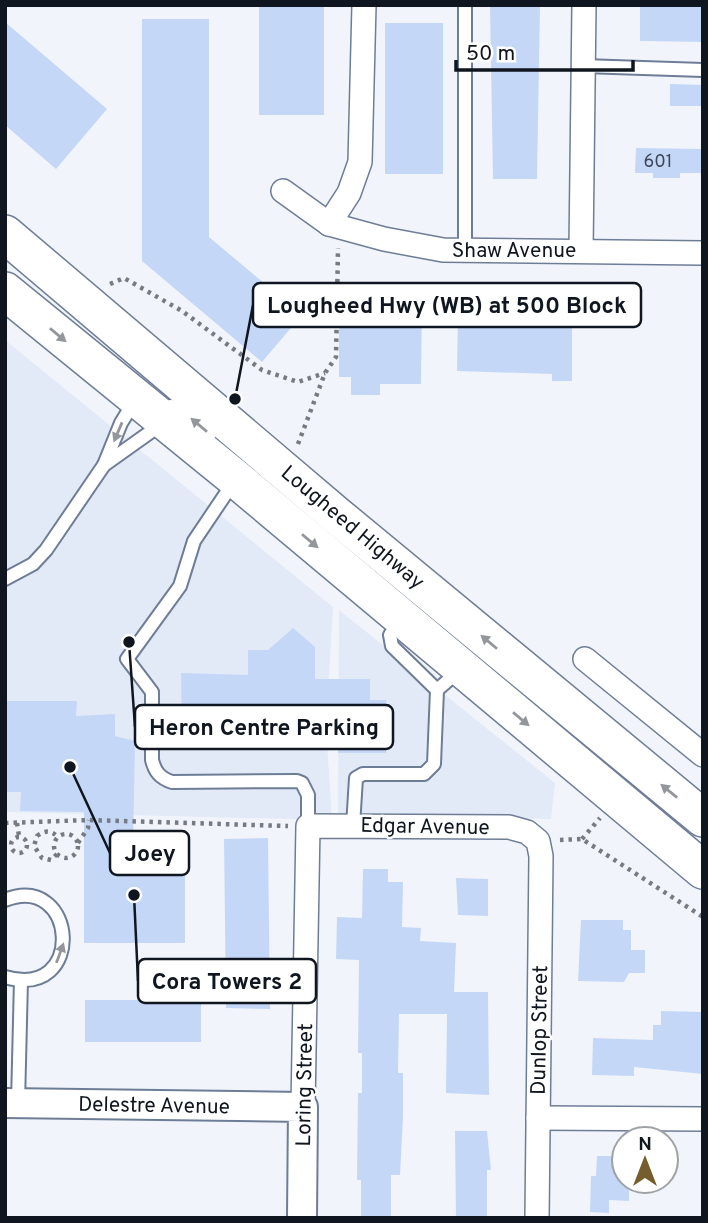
<svg xmlns="http://www.w3.org/2000/svg" width="708" height="1223" font-family="Overpass,sans-serif">
<rect width="100%" height="100%" fill="#f1f5fb"/>
<g fill="#e2eaf8">
<path d="M5,340l328,267 -7,121 6,92 -327,-8z"/>
<path d="M339,610l216,173 -4,36 -213,-2z"/>
</g>
<g fill="#c4d7f7">
<rect x="259" y="5" width="65" height="110"/>
<path d="M490,5h50l-3,174h-44z"/>
<path d="M640,5h63v37l-63,-1z"/>
<path d="M142,19h67v218l93,78 -40,47 -120,-101z"/>
<path d="M5,22l102,87 -51,60 -51,-44z"/>
<rect x="385" y="23" width="58" height="151"/>
<path d="M670,84l33,1v21h-33z"/>
<path d="M636,148l67,1v24h-23v5h-27v-5h-18z"/>
<path d="M387,298h35l-1,86h-41v11h-29v-18h-12v-55h48z"/>
<path d="M458,313l114,1v67h-20v-7l-95,-3z"/>
<path d="M293,628l22,19v32h55v21h16v53h-48v-17h-156l-1,-63 67,2v-25h20z"/>
<path d="M7,701h70l-1,15 39,-2v22l20,5 -2,105h52v97h-101v-131l-64,-1 1,-19h-16z"/>
<path d="M268,838l2,171 -44,-1 -2,-169z"/>
<path d="M363,869h25v13h15l-1,45 19,1 -1,13 36,2 -2,49h34l1,103 -43,-2 1,-79h-48l-1,59h5v43l-3,59h-9v43h-30v-38h-4l1,-87h4v-40h-4l1,-93 -23,-1 1,-42 25,1z"/>
<path d="M456,878l32,1v37l-30,-1z"/>
<path d="M581,920h42v10h8v20h14v23h-16l-5,9 -46,-1z"/>
<rect x="85" y="1000" width="116" height="42"/>
<path d="M661,1011l42,1v62l-69,-7v9l-42,-1 1,-37 60,2v-15h8z"/>
<path d="M455,1131h32l4,39h-4v48h-31z"/>
<path d="M597,1156h27v25h5v20l-20,-1v13l-19,-1 1,-36h5z"/>
</g>
<g fill="none" stroke-linecap="round" stroke-linejoin="round">
<g stroke="#6e7d96" stroke-width="16">
<g id="service">
<path d="M465,5v245"/>
<path d="M583,66l120,4"/>
<path d="M171,406l39,28"/>
<path d="M104,465l59,-42"/>
<path d="M235,480l-41,61 -14,45 -53,73 25,33v68c3,12 8,18 20,22l125,-1 5,2 6,12v31"/>
<path d="M5,579l28,-15 13,-14 58,-85 17,-42 13,-21"/>
<path d="M399,621l-9,14 2,11 45,44"/>
<path d="M353,826l3,-48 7,-4h61l10,-10 3,-74 23,-20"/>
<path d="M5,900c72,-29 82,101 0,77"/>
<path d="M18,1103l3,-123"/>
</g>
</g>
<g stroke="#6e7d96" stroke-width="26">
<g id="minor">
<path d="M283,191l46,33 55,15 59,11 260,3"/>
<path d="M329,224l20,-31 11,-31 4,-157"/>
<path d="M581,250l3,-245"/>
<path d="M585,659l118,96"/>
<path d="M303,1107l5,-281 201,1 18,5 11,9 3,15 -4,362"/>
<path d="M538,1118l165,1"/>
</g>
</g>
<g stroke="#6e7d96" stroke-width="32">
<path id="tertiary" d="M5,1103l298,4 -1,111"/>
</g>
<g stroke="#6e7d96" stroke-width="40">
<g id="primary">
<path d="M5,234l331,281 367,303"/>
<path d="M5,291l231,188 467,391"/>
</g>
</g>
<g stroke="#767b83" stroke-width="4.5" stroke-dasharray="3.5 5" stroke-linecap="butt">
<path d="M110,284l14,-6 58,33 80,59 36,12 27,-9"/>
<path d="M298,444l27,-71 11,-16 2,-109"/>
<path d="M5,823l84,-3 199,6"/>
<path d="M17,823l2,13"/>
<circle cx="66" cy="846" r="12"/>
<circle cx="19" cy="845" r="8"/>
<path d="M582,839l18,-21"/>
<path d="M560,840l22,-1 121,78"/>
<path d="M78,843l10,-15 1,-8"/>
<path d="M57,854l-6,6 -9,-2 -8,-12 3,-10c8,-6 14,-6 21,1"/>
</g>
<use href="#service" stroke="#fff" stroke-width="12"/>
<use href="#minor" stroke="#fff" stroke-width="23"/>
<use href="#tertiary" stroke="#fff" stroke-width="28"/>
<use href="#primary" stroke="#fff" stroke-width="37"/>
</g>
<defs><path id="oneway-solid" d="M-6-.8H1V-3.2L6.5 0L1 3.2V.8H-6Z" transform="scale(1.75)"/></defs>
<g fill="#93969a">
<use href="#oneway-solid" transform="translate(58 335) rotate(40)"/>
<use href="#oneway-solid" transform="translate(199 425) rotate(-140)"/>
<use href="#oneway-solid" transform="translate(118 432) rotate(113)"/>
<use href="#oneway-solid" transform="translate(310 541) rotate(40)"/>
<use href="#oneway-solid" transform="translate(489 642) rotate(-140)"/>
<use href="#oneway-solid" transform="translate(521 719) rotate(40)"/>
<use href="#oneway-solid" transform="translate(669 791) rotate(-141)"/>
<use href="#oneway-solid" transform="translate(60 953) rotate(-70)"/>
</g>
<g text-anchor="middle" stroke-width="5" stroke-linejoin="round" paint-order="stroke">
<g font-size="18" fill="#3d4655">
<text x="658" y="167">601</text>
</g>
<g font-size="21" fill="#10161f" stroke="#fff">
<text x="514" y="257">Shaw Avenue</text>
<text transform="translate(353 527) rotate(40)" y="7">Lougheed Highway</text>
<text transform="translate(425 826) rotate(1)" y="7">Edgar Avenue</text>
<text transform="translate(539 1030) rotate(-89)" y="7">Dunlop Street</text>
<text transform="translate(304 1085) rotate(-89)" y="7">Loring Street</text>
<text transform="translate(154 1105) rotate(1)" y="7">Delestre Avenue</text>
</g>
</g>
<path fill="none" stroke="#10161f" stroke-width="2.5" d="M235 399L253 305M129 642L135 727M70 767L110 853M134 895L138 981"/>
<g fill="#10161f" stroke="#fff" stroke-width="2.5">
<circle cx="235" cy="399" r="7"/>
<circle cx="129" cy="642" r="7"/>
<circle cx="70" cy="767" r="7"/>
<circle cx="134" cy="895" r="7"/>
</g>
<g fill="#fff" stroke="#10161f" stroke-width="2.5">
<rect x="253" y="283" width="388" height="44" rx="7"/>
<rect x="135" y="705" width="258" height="44" rx="7"/>
<rect x="110" y="831" width="79" height="44" rx="7"/>
<rect x="138" y="959" width="178" height="44" rx="7"/>
</g>
<g font-size="23" text-anchor="middle" font-weight="bold" fill="#10161f">
<text x="447" y="313">Lougheed Hwy (WB) at 500 Block</text>
<text x="264" y="735">Heron Centre Parking</text>
<text x="150" y="861">Joey</text>
<text x="227" y="989">Cora Towers 2</text>
</g>
<rect width="708" height="1223" fill="none" stroke="#10161f" stroke-width="14"/>
<g transform="translate(645 1160)"><circle r="33" fill="#ffffff" stroke="#9fa2a5" stroke-width="2"/>
<path d="M0-5L12 26L0 18L-12 26Z" fill="#765d2e"/>
<text y="-10" font-size="19" font-weight="bold" text-anchor="middle" fill="#10161f">N</text>
</g>
<path d="M456 60v10h177v-10" fill="none" stroke="#10161f" stroke-width="3.5"/>
<text x="466" y="60" font-size="21" fill="#10161f" stroke="#ffffff" stroke-width="5" paint-order="stroke">50 m</text>
</svg>
